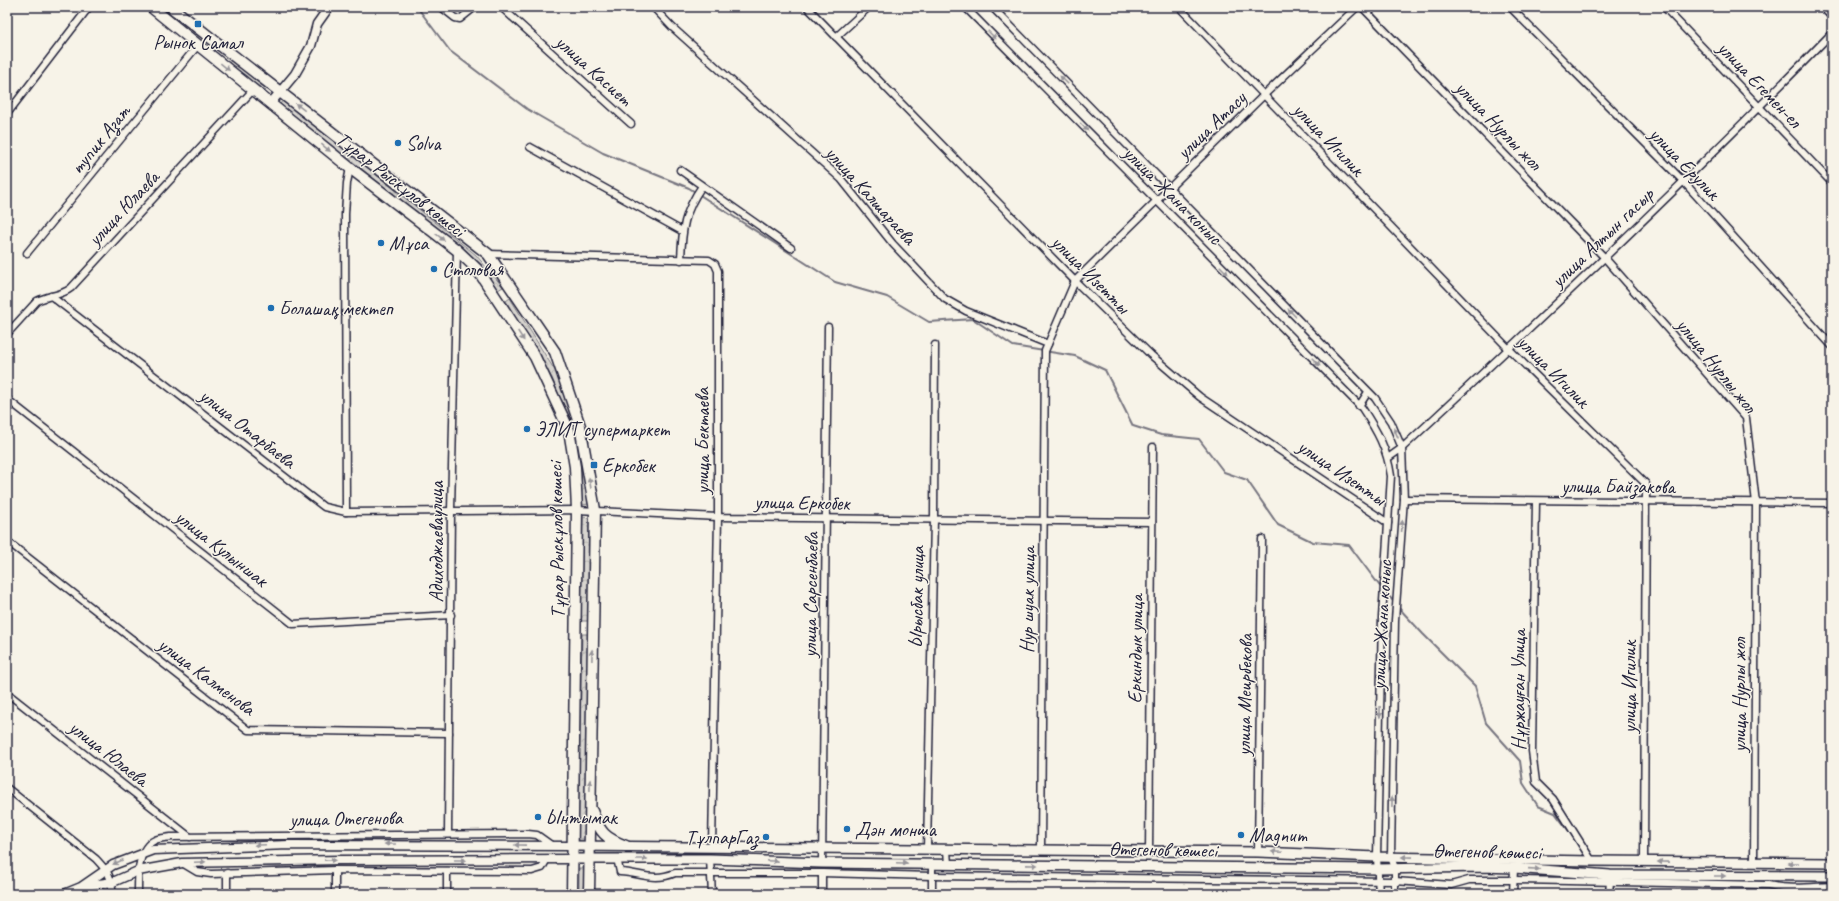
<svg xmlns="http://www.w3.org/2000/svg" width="1839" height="901" font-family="Caveat,sans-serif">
<defs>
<pattern id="forest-crowns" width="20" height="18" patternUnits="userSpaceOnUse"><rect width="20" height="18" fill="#d8d5cf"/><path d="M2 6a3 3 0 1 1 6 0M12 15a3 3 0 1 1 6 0" fill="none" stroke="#b9b7b3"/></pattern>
</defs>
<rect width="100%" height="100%" fill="#f7f3e8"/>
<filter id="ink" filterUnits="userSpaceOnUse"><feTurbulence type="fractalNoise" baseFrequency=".025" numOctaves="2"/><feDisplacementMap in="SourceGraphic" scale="8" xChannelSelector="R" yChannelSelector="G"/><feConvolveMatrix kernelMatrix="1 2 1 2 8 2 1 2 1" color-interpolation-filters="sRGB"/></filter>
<g filter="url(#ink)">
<g fill="url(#forest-crowns)" stroke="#7d7c85">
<path d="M232,59l36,29 -3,3 -36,-28z"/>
<path d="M283,100l193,155 27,32 -5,3 -24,-32 -194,-154z"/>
<path d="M510,298l47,76 19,54 13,76 -7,1 -10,-77 -20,-50 -46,-77z"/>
<path d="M583,517l6,1 -1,103h-7z"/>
<path d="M582,634h7l-3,205h-8z"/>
<path d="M579,868h7l-1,26h-6z"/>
</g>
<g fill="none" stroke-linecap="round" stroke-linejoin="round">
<g stroke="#76747f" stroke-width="2">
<path d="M417,7l33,44 77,58 76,44 86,35 146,94 52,15 42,25 44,-3 40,27 62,10 30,14 28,56 28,9 38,4 25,33 23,8 31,45 35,17 36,3 33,44"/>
<path d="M1385,592l9,10"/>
<path d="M1398,607l25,27 52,52 11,37 34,38 3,22 15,23 17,7 23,30"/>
</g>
<g stroke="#22223b" stroke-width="9">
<g id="minor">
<path d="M441,7l14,11 5,1 15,-12"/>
<path d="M501,7l130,117"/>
<path d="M653,7l19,20 169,152 52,65 52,55 21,12 82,33"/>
<path d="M807,7l268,274 76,74 49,42 188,126"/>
<path d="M965,7l397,401c15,23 25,40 29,68l-9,141 -5,240 2,37"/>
<path d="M992,7l383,391 16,24 11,26 2,51 -9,121 -4,237 4,11v26"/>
<path d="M1179,7l330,342 137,135 -2,377"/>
<path d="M1362,7l242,250 142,161 10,85 -2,360"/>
<path d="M1510,7l173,174 149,165"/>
<path d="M1664,7l168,176"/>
<path d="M1822,7l10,10"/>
<path d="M836,37l33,-30"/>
<path d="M7,114l82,-107"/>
<path d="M530,147l152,84"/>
<path d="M680,170l111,78"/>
<path d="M27,253l171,-208"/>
<path d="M488,254l221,6 6,4 3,7v246l-6,329"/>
<path d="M681,260c1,-31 3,-48 21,-74"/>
<path d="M51,296l273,211 22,5 231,-2 141,7 434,5"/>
<path d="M7,334l30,-33c12,-6 24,-5 34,-13l182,-198"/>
<path d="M7,399l286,225 158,-9"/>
<path d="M1359,406l9,-14"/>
<path d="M1388,458l14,-10c146,-135 291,-272 430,-415"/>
<path d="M1404,499l428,4"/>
<path d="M1536,501l-4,250 4,31 17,17 39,62"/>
<path d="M346,512l-1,-298 2,-31 3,-15"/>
<path d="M7,541l241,189 201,3"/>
<path d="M7,693l183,144"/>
<path d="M7,788l89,71c11,12 17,18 16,35"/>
<path d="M448,834l3,-324 6,-260"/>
<path d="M927,849l7,-330 1,-174"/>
<path d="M947,849l1,16"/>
<path d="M1041,849l4,-498 30,-70 189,-186 93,-88"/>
<path d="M1149,851l4,-404"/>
<path d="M1258,852l4,-313"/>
<path d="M617,858l3,14c21,1 33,10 55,1h147l110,3 463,5 56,4 18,-5h44l255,5c22,5 42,2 64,1"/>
<path d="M710,859l2,35"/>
<path d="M182,863l15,9 14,2 124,-4 197,1 10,-3 5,-9"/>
<path d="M822,863l6,-536"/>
<path d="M335,870v24"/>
<path d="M227,873v21"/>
<path d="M138,894c0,-17 -1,-46 17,-54 5,-2 11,-2 16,-3l357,-3 9,1 14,10"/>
<path d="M447,894v-23"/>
<path d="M822,894v-21"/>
<path d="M932,894v-30"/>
<path d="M1513,894l1,-26"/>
<path d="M1609,894l1,-13"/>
</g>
</g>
<g stroke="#22223b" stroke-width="11">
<g id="tertiary">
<path d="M270,104l25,-30 16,-28 6,-22 12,-17"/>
<path d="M84,886l29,-4 25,-11 44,-8 158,-3 233,-1"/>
<path d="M64,894l17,-7 32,-22 40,-15 136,-5 284,1"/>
</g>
</g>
<g stroke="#22223b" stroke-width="12">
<g id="secondary">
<path d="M573,846l685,6 119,5 215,4 240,2"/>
<path d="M573,859h137l112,4 557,6 102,-2 33,1 96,7 222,1"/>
</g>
</g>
<g stroke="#22223b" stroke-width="13">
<g id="primary">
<path d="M151,7l199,161 107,82 20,19 58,88 34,73 6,37 2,43 -5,384"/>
<path d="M171,7l317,247 67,98 25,74 15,84 -6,384"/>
<path d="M592,811c8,22 13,27 34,35"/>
</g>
</g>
<use href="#minor" stroke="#f7f3e8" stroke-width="6"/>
<use href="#tertiary" stroke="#f7f3e8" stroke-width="8"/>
<use href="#secondary" stroke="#f7f3e8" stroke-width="9"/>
<use href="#primary" stroke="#f7f3e8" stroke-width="10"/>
</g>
<defs><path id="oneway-solid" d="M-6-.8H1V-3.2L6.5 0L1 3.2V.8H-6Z"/></defs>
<g fill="#97959a">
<use href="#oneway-solid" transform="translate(992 35) rotate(45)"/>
<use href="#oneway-solid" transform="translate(225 67) rotate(39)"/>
<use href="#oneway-solid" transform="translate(1064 80) rotate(-135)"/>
<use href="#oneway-solid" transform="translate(300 107) rotate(-142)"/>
<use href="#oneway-solid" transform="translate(1084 127) rotate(45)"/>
<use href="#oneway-solid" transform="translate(326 148) rotate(39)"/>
<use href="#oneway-solid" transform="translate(440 237) rotate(38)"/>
<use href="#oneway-solid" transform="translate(1224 270) rotate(45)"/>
<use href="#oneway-solid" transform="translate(1292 313) rotate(-134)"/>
<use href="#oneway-solid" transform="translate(521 336) rotate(57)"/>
<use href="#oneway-solid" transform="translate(1316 362) rotate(45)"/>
<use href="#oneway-solid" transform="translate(1396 433) rotate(-113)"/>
<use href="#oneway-solid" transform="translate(590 483) rotate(-100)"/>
<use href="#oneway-solid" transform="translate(1402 526) rotate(-86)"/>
<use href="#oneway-solid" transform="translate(592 655) rotate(-89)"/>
<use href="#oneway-solid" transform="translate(1380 712) rotate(91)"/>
<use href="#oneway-solid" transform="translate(590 785) rotate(-89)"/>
<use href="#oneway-solid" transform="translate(1392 802) rotate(-89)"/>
<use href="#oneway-solid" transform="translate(390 844) rotate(180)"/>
<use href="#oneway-solid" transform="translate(260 845) rotate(178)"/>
<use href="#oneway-solid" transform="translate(520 845) rotate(-179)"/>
<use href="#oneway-solid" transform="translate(1277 852) rotate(-178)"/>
<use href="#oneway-solid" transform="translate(1407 857) rotate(-179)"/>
<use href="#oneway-solid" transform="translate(642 859)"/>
<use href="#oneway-solid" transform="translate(330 860) rotate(-1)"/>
<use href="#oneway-solid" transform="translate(460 860)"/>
<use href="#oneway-solid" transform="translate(772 861) rotate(2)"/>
<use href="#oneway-solid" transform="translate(118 862) rotate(156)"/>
<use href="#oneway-solid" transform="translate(200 862) rotate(-2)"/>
<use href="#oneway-solid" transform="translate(1663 862) rotate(-179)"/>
<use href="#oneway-solid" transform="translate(902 863) rotate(2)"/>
<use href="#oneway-solid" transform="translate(1793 863) rotate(180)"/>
<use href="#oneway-solid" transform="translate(1032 865) rotate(1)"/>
<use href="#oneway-solid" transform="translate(1534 869) rotate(4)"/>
<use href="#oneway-solid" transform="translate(1720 876)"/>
</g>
</g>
<g fill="#1f6fb2" stroke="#f7f3e8" stroke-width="1.5">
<rect x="194" y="20" width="8" height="8" rx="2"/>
<circle cx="398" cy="143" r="4"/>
<circle cx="381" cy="243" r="4"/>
<circle cx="434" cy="269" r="4"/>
<circle cx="271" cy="308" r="4"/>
<circle cx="527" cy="429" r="4"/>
<rect x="590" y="461" width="8" height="8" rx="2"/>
<circle cx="538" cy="817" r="4"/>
<circle cx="847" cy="829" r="4"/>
<circle cx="1241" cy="835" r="4"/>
<circle cx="766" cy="837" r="4"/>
</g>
<g text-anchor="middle" stroke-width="3" stroke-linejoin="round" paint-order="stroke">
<g font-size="20" fill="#22223b" stroke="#f7f3e8" text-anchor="start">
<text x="198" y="49" text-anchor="middle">Рынок Самал</text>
<text x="406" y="150">Solva</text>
<text x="389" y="250">Мұса</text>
<text x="442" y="276">Столовая</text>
<text x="279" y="315">Болашақ мектеп</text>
<text x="535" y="436">ЭЛИТ супермаркет</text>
<text x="602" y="472">Еркобек</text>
<text x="546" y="824">Ынтымак</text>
<text x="855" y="836">Дән монша</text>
<text x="1249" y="842">Magnum</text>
<text x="758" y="844" text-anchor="end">ТұлпарГаз</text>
</g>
<g font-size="20" fill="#22223b" stroke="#f7f3e8">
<text transform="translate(594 70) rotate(42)" y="7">улица Касиет</text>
<text transform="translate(1760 84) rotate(46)" y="7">улица Егемен-ел</text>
<text transform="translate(1211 125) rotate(-44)" y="7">улица Атасу</text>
<text transform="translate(1499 125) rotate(46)" y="7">улица Нурлы жол</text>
<text transform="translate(100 139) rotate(-51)" y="7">тупик Азат</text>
<text transform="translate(1329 139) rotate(46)" y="7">улица Игилик</text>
<text transform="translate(1685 163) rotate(46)" y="7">улица Ерулик</text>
<text transform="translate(401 184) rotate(38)" y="7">Тұрар Рыскұлов көшесі</text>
<text transform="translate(871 195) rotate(48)" y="7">улица Калшараева</text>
<text transform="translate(1173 195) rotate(45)" y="7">улица Жана коныс</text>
<text transform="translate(123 208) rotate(-47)" y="7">улица Юлаева</text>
<text transform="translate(1602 237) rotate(-44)" y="7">улица Алтын гасыр</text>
<text transform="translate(1091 274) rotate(45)" y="7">улица Изетты</text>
<text transform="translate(1717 365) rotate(51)" y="7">улица Нурлы жол</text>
<text transform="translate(1554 371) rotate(45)" y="7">улица Игилик</text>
<text transform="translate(248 428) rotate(38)" y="7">улица Отарбаева</text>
<text transform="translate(702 441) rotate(-90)" y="7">улица Бектаева</text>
<text transform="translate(1342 472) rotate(34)" y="7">улица Изетты</text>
<text x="1618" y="493">улица Байзакова</text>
<text transform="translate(802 502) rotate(1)" y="7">улица Еркобек</text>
<text transform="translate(556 540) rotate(-91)" y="7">Тұрар Рыскұлов көшесі</text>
<text transform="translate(436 542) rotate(-90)" y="7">Адиходжаеваулица</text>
<text transform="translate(222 548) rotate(38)" y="7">улица Кулыншак</text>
<text transform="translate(810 595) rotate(-89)" y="7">улица Сарсенбаева</text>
<text transform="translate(916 597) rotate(-89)" y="7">Ырысбак улица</text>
<text transform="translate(1027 600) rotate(-89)" y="7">Нур шуак улица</text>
<text transform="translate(1381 625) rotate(-87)" y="7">улица Жана коныс</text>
<text transform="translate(1135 649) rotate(-89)" y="7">Еркиндык улица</text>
<text transform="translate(207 676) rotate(37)" y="7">улица Калменова</text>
<text transform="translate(1629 687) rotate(-90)" y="7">улица Игилик</text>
<text transform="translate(1518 690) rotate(-90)" y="7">Нұржауған Улица</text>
<text transform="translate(1244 695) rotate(-89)" y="7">улица Меирбекова</text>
<text transform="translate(1739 695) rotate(-90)" y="7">улица Нурлы жол</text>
<text transform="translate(109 753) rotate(38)" y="7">улица Юлаева</text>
<text transform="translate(346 818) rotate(-1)" y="7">улица Отегенова</text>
<text transform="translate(1163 849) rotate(1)" y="7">Өтегенов көшесі</text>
<text transform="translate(1487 851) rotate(1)" y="7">Өтегенов көшесі</text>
</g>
</g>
<rect width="1839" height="901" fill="none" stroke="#f7f3e8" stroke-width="24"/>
<rect x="12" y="12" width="1815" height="877" fill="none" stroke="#22223b" stroke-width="1.5" filter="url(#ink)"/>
</svg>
